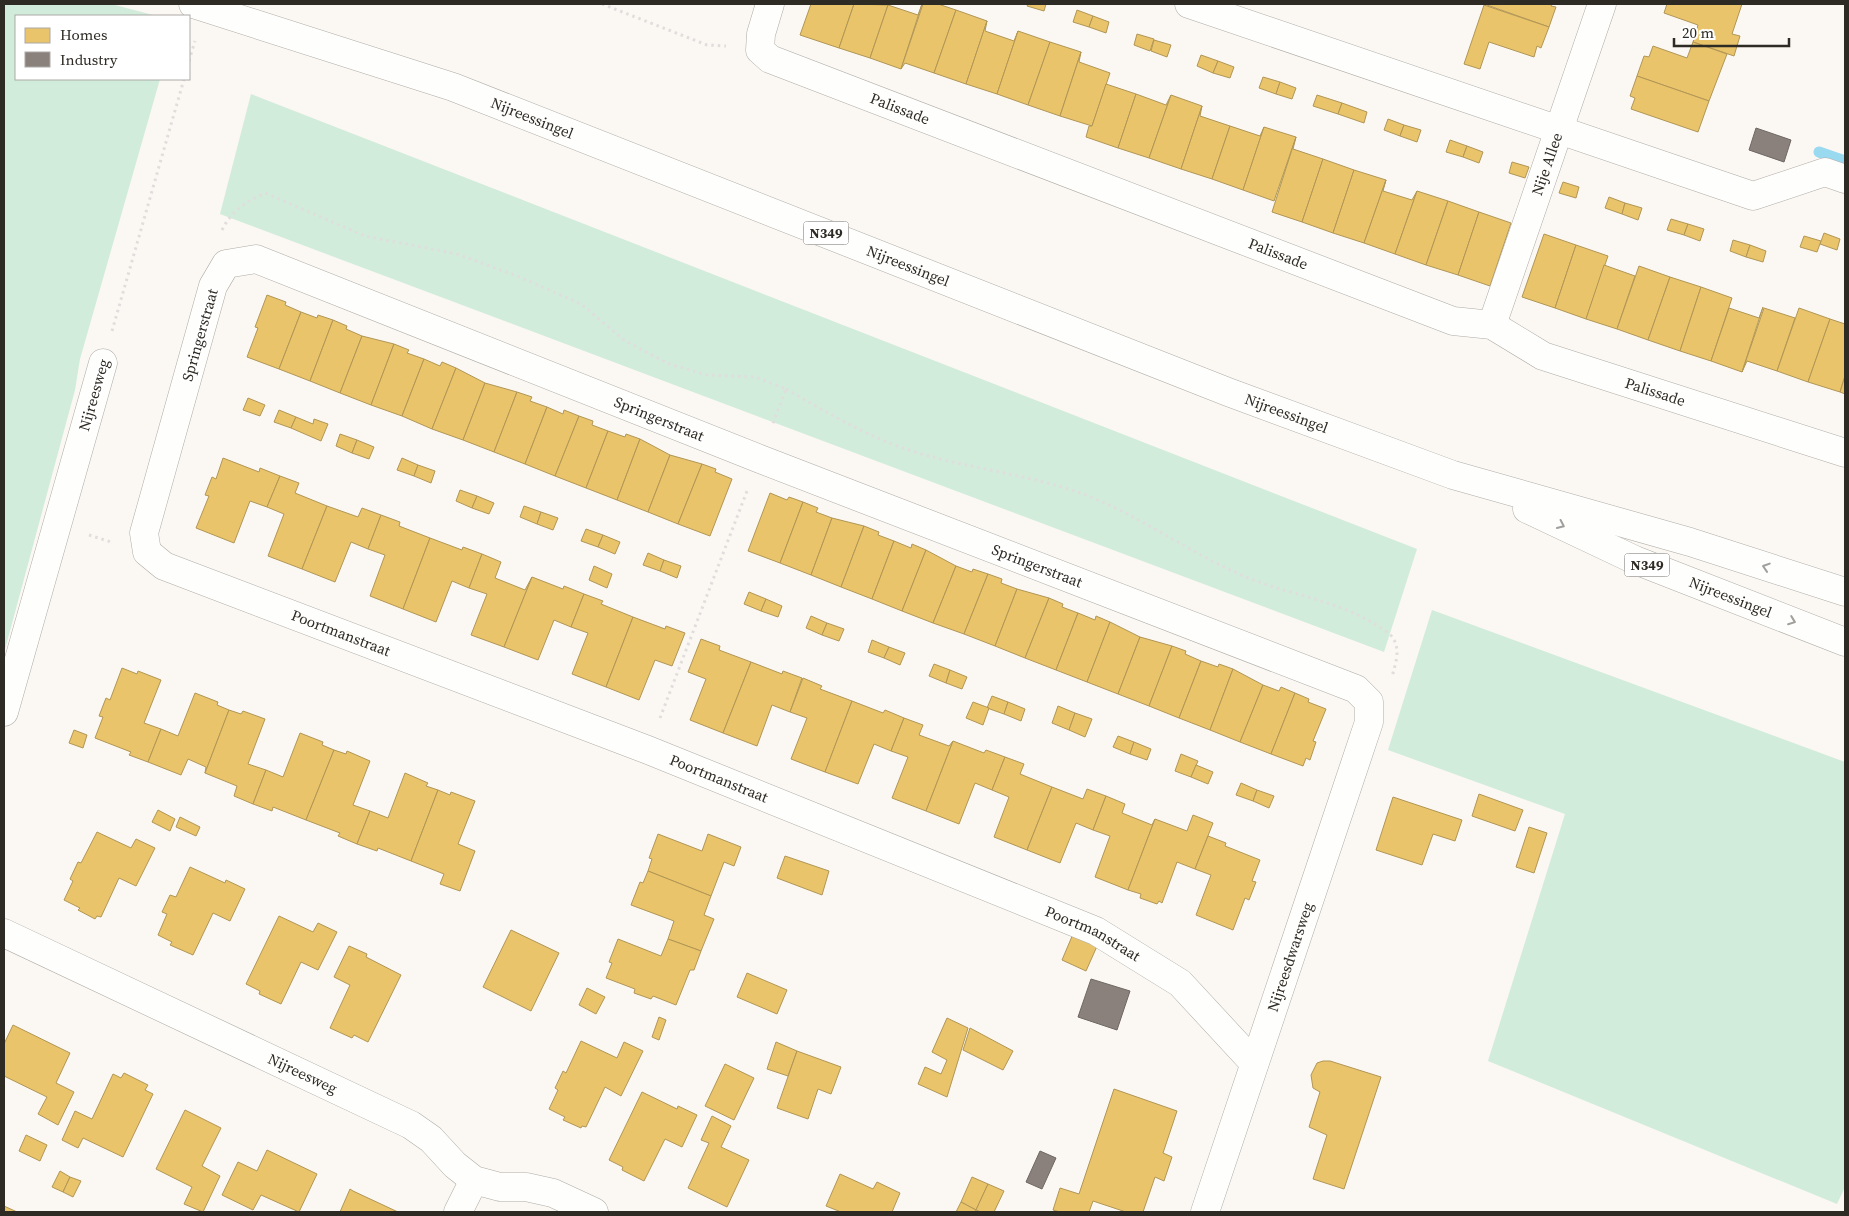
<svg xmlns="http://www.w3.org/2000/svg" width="1849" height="1216" font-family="'Source Serif 4',serif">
<rect width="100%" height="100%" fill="#fbf7f2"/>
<g fill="#d1ecdb">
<path d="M4,4h107l46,12h-141v63h144l-80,280 -5,31 -71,263z"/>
<path d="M251,94l1166,455 -33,103 -1164,-438z"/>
<path d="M1432,610l413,152v425l-8,17 -349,-143 77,-247 -177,-64z"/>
</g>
<g fill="#e9c46a" stroke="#b19655">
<path d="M811,4h43l-15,44 -39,-13z"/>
<path d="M854,4l34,1 -18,53 -31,-10z"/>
<path d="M922,4l-21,65 -31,-11 18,-53 30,10z"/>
<path d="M923,4h15l18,6 -22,63 -29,-10 -4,6z"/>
<path d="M1028,4h18l-2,7 -17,-5z"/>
<path d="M1484,4h68l-1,2 5,1 -7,20z"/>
<path d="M1667,4h75l-10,30 8,2 -6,20 -41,-14 5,-17 -34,-12z"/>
<path d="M1484,5l65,22 -8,21 -4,-2 -3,11 -45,-15 -9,27 -16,-5z"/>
<path d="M956,10l31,11 -21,63 -32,-11z"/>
<path d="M1077,10l16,6 -4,11 -16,-5z"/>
<path d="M1093,16l16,6 -3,11 -17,-6z"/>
<path d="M987,21l-2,10 29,10 4,-10 -21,63 -31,-10z"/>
<path d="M1018,31l32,11 -22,63 -31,-11z"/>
<path d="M1137,34l17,5 -4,12 -16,-6z"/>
<path d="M1154,40l17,5 -4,12 -16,-6z"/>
<path d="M1050,42l31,10 -21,64 -32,-11z"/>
<path d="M1693,42l34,12 -18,47 -72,-25 7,-20 5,1 4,-11 34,12z"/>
<path d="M1081,52l-2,10 31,11 -18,53 -32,-10z"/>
<path d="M1201,55l17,6 -5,12 -16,-7z"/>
<path d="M1218,61l16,6 -4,11 -17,-5z"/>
<path d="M1637,76l72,25 -11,31 -67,-23 4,-11 -5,-2z"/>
<path d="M1263,77l17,5 -4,12 -17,-6z"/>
<path d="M1280,82l16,6 -4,11 -16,-5z"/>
<path d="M1106,84l30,10 -18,54 -32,-11 3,-11h3z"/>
<path d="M1136,94l30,11 5,-10 -22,63 -31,-10z"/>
<path d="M1171,95l31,11 -21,63 -32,-11z"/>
<path d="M1317,95l25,8 -4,11 -25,-8z"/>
<path d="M1342,103l25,9 -3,11 -26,-9z"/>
<path d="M1202,106l-2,10 30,10 -18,53 -31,-10z"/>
<path d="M1388,119l16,6 -4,11 -16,-6z"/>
<path d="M1404,125l17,5 -4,12 -17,-6z"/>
<path d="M1230,126l30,10 4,-9 -21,63 -31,-11z"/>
<path d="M1264,127l32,10 -22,64 -31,-11z"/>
<path d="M1296,137l-3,12 30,10 -21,63 -30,-10z"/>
<path d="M1450,140l17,6 -4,11 -17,-5z"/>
<path d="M1467,146l16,6 -4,11 -16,-6z"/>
<path d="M1323,159l31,11 -21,63 -31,-11z"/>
<path d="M1512,162l17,5 -4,11 -16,-5z"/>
<path d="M1354,170l32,10 -22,63 -31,-10z"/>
<path d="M1386,180l-3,11 29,9 5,-9 -22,63 -31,-11z"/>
<path d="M1563,182l16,5 -3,11 -17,-5z"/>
<path d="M1417,191l31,10 -22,64 -31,-11z"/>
<path d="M1609,197l16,6 -3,11 -17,-6z"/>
<path d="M1448,201l31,11 -21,63 -32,-10z"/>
<path d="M1625,203l17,5 -4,12 -16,-6z"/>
<path d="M1479,212l32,11 -21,63 -32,-11z"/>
<path d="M1671,219l17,5 -4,11 -17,-5z"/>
<path d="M1688,224l16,5 -4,12 -16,-6z"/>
<path d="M1824,233l16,6 -3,11 -17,-6z"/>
<path d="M1544,234l32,11 -21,63 -33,-11z"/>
<path d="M1804,236l17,5 -4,11 -17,-5z"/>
<path d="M1733,240l17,5 -4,12 -16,-6z"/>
<path d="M1576,245l32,11 -22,63 -31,-11z"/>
<path d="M1750,245l16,6 -3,11 -17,-5z"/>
<path d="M1604,265l31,11 -18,53 -31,-10z"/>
<path d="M1639,266l31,11 -22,63 -31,-11z"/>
<path d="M1670,277l31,10 -21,64 -32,-11z"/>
<path d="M1701,287l31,11 -21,63 -31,-10z"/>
<path d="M267,295l19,7 -1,3 16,7 -22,57 -32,-12 11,-29 -3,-1z"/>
<path d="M1763,307l-21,65 -31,-11 18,-53 30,10z"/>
<path d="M1764,308l31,10 -18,53 -30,-10 -5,11z"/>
<path d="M1799,308l31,11 -22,63 -31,-11z"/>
<path d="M301,312l16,6 1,-3 15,5 -23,61 -31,-12z"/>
<path d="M1830,319l15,5v52l-5,16 -32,-10z"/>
<path d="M333,320l14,6 -1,3 16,7 -22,57 -30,-12z"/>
<path d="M362,336l32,8 -23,61 -31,-12z"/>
<path d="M394,344l15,6 -2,3 17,6 -22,57 -31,-11z"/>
<path d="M424,359l16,7 2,-4 14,6 -24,61 -30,-13z"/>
<path d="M456,368l29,15 -22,57 -31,-11z"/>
<path d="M1845,376v18l-5,-2z"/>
<path d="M485,383l32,9 -23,60 -31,-12z"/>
<path d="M517,392l15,5 -2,4 17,6 -22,57 -31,-12z"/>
<path d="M248,398l17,7 -5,11 -17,-6z"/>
<path d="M547,407l16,7 1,-4 15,6 -24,60 -30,-12z"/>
<path d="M279,410l17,7 -5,11 -17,-6z"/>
<path d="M579,416l14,5 -1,4 16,6 -22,57 -31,-12z"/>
<path d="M296,417l17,7 1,-5 14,5 -7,17 -30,-13z"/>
<path d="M608,431l17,6 1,-3 14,5 -23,61 -31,-12z"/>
<path d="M340,434l17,6 -5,13 -16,-7z"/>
<path d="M640,439l30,16 -22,57 -31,-12z"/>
<path d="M357,440l17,7 -5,12 -17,-6z"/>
<path d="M670,455l32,9 -24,60 -30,-12z"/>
<path d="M223,458l36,14 1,-4 20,8 -13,31 -17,-6 -16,42 -38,-15 13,-32 -4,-1 7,-18 4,2z"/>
<path d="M402,458l16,7 -4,11 -17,-6z"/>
<path d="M702,464l14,5 -1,3 17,7 -22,57 -32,-12z"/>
<path d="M418,465l17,6 -4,12 -17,-7z"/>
<path d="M280,476l19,7 -4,10 32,13 -25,63 -34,-13 16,-42 -17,-7z"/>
<path d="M460,490l17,6 -5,12 -16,-7z"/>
<path d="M770,493l17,7 2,-3 14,5 -23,61 -32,-12z"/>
<path d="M477,496l17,7 -5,11 -17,-6z"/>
<path d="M803,502l15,6 -2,4 16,6 -21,57 -31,-12z"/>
<path d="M327,506l31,11 4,-9 19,7 -13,34 -17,-7 -16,40 -33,-13z"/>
<path d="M524,506l17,6 -4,12 -17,-7z"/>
<path d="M541,512l17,6 -5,12 -16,-6z"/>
<path d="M381,515l19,7 -1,4 31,12 -27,71 -33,-13 15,-41 -17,-6z"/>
<path d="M832,518l32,8 -23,61 -30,-12z"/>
<path d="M864,526l15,6 -1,3 16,6 -22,58 -31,-12z"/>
<path d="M586,529l17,6 -5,12 -17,-6z"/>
<path d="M603,535l17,7 -5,12 -17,-7z"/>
<path d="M430,538l32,12 1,-3 19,7 -13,34 -17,-7 -16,41 -33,-13z"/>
<path d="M894,541l17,7 1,-4 14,6 -24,61 -30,-12z"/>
<path d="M926,550l30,16 -23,57 -31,-12z"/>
<path d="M648,553l16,7 -4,11 -17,-6z"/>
<path d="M482,554l19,8 -6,16 30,12 7,-13 -28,70 -33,-12 16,-41 -18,-6z"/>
<path d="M664,560l17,6 -4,12 -17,-7z"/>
<path d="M594,566l18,8 -5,14 -18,-8z"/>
<path d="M956,566l16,6 1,-3 15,5 -24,60 -31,-11z"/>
<path d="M988,574l14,5 -1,4 16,6 -22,57 -31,-12z"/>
<path d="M532,577l31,12 1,-3 20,8 -13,33 -17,-7 -16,40 -34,-13z"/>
<path d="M1017,589l32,9 -24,60 -30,-12z"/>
<path d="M749,592l17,7 -5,12 -17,-7z"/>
<path d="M584,594l19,7 -2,3 32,13 -27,70 -34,-13 16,-41 -17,-6z"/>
<path d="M1049,598l14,6 -1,3 16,6 -22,57 -31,-12z"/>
<path d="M766,599l16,7 -4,11 -17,-6z"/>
<path d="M1078,613l17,7 1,-4 14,6 -23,60 -31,-12z"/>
<path d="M811,616l16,7 -5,12 -16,-7z"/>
<path d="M633,617l32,12 1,-3 19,7 -13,33 -17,-6 -16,40 -33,-13z"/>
<path d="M1110,622l30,15 -22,57 -31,-12z"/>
<path d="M827,623l17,6 -5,12 -17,-6z"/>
<path d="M1140,637l32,9 -23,60 -31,-12z"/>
<path d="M701,639l19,7 -1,4 32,12 -28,71 -33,-13 16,-41 -18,-7z"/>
<path d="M872,640l17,7 -5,11 -16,-6z"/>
<path d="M1172,646l14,5 -1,3 16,7 -22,57 -30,-12z"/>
<path d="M889,647l16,6 -5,12 -16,-7z"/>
<path d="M1201,661l17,6 1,-3 14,5 -23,61 -31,-12z"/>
<path d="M751,662l31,12 1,-3 19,7 -12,34 -18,-7 -15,41 -34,-13z"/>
<path d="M934,664l16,6 -4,13 -17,-7z"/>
<path d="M122,668l15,6 1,-3 23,9 -17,43 17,6 -13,33 -19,-7 2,-3 -36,-14 8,-21 -4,-1 7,-18 4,2z"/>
<path d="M1233,669l30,16 -23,57 -30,-12z"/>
<path d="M950,670l17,7 -5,12 -16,-6z"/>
<path d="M803,678l19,8 -2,3 32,12 -27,71 -34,-13 16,-41 -17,-6z"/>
<path d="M1263,685l16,6 2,-4 14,6 -24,61 -31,-12z"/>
<path d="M195,693l23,9 -1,3 12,5 -24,63 1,-6 -18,-8 -7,16 -33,-13 13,-33 17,7z"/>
<path d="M1295,693l14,6 -1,3 18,7 -13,32 3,1 -6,18 -4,-2 -3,8 -32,-12z"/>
<path d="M992,696l16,6 -4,12 -17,-6z"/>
<path d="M852,701l31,12 2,-3 19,8 -13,33 -17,-7 -16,40 -33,-12z"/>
<path d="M973,702l16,6 -6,17 -17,-7z"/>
<path d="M1008,702l17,7 -4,12 -17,-7z"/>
<path d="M1058,706l17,7 -6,17 -17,-7z"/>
<path d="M229,710l12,4 2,-3 22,8 -17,45 18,6 -13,34 -19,-8 3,-10 -32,-13z"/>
<path d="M1075,713l17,6 -7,18 -16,-7z"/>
<path d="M904,718l19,7 -4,10 30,11 4,-5 -27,70 -34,-13 16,-41 -17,-6z"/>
<path d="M74,730l13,5 -4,13 -14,-5z"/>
<path d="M300,733l23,9 -1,3 12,5 -28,70 -33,-13 -1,4 -19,-7 13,-34 17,7z"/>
<path d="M1118,736l16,6 -4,12 -17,-7z"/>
<path d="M953,741l31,12 2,-3 19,7 -13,33 -17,-7 -16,41 -33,-13z"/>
<path d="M1134,742l17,7 -4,11 -17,-6z"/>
<path d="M334,750l12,4 1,-3 23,10 -17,44 17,6 -13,33 -19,-8 2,-3 -34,-13z"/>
<path d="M1181,754l17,7 -7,16 -16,-6z"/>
<path d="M1005,757l19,7 -4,10 32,13 -25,63 -33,-13 15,-40 -17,-7z"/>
<path d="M1196,765l17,7 -5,12 -17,-7z"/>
<path d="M405,773l23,10 -2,3 12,4 -27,71 -33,-13 -1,3 -20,-7 13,-33 18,7z"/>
<path d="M1241,783l16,7 -4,11 -17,-6z"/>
<path d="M1052,787l31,12 4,-10 19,7 -13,34 -17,-7 -16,40 -33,-13z"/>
<path d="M438,790l12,5 1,-3 24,9 -17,43 17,7 -15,40 -20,-7 4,-10 -33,-13z"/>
<path d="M1257,790l17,6 -5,12 -16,-7z"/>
<path d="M1479,794l44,16 -8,21 -43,-15z"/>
<path d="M1106,796l19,8 -3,9 30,12 3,-6 -27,71 -33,-13 15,-41 -17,-6z"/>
<path d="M1393,797l69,23 -7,21 -22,-7 -11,31 -46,-15z"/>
<path d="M158,810l17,9 -5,12 -18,-9z"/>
<path d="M1193,815l20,8 -18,46 -18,-7 -15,41 -3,-2 -2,3 -17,-6 1,-4 -13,-4 27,-71 32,12z"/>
<path d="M180,817l20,10 -4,9 -20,-9z"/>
<path d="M1529,827l18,6 -13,40 -18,-6z"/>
<path d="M97,832l34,16 5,-9 19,9 -19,38 -17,-8 -18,39 -4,-1 -2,3 -17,-9 2,-2 -16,-8 9,-19 -3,-2 8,-17 3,1z"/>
<path d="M658,834l44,17 6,-17 33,13 -7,19 -10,-4 -13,34 -63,-25 4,-12 -3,-1z"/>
<path d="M1208,836l18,7 -1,3 35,14 -8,21 4,1 -7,18 -4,-2 -12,32 -37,-15 15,-40 -16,-6z"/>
<path d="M785,856l44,15 -7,24 -45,-17z"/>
<path d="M190,867l35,16 1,-3 19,9 -15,32 -17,-8 -20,42 -23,-10 2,-3 -14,-7 9,-21 -5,-2 8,-17 6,2z"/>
<path d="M648,871l63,25 -7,19 10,4 -13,32 -33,-12 6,-18 -43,-16 9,-23 3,1z"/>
<path d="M279,916l34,16 5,-9 19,9 -19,38 -17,-8 -20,42 -22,-10 1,-3 -14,-7z"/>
<path d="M511,930l48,23 -28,58 -48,-24z"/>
<path d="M1073,934l25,10 -12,27 -24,-11z"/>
<path d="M618,939l43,17 7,-17 33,12 -7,19h-4l-14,35 -23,-9 -2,3 -17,-6 1,-4 -29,-11 6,-15 -3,-1z"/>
<path d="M349,946l18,8 -1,3 35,18 -33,67 -14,-7 -2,3 -22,-10 20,-43 -16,-8z"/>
<path d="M747,973l40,17 -10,24 -40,-17z"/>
<path d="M587,988l18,9 -9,17 -17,-9z"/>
<path d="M659,1017l7,3 -7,20 -7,-3z"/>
<path d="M947,1018l21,10 -21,69 -29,-13 7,-17 16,7 6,-14 -15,-8z"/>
<path d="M13,1025l57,28 -14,30 18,9 -16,33 -20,-11 9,-17 -43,-21v-32z"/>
<path d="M970,1028l43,23 -10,19 -40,-20z"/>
<path d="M581,1041l36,17 7,-16 19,9 -22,45 -16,-9 -19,40 -4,-1 -1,2 -18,-8 2,-3 -16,-8 9,-19 -3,-2 8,-17 3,2z"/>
<path d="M776,1042l21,9 -9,25 -21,-7z"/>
<path d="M797,1051l44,16 -10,27 -13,-5 -10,30 -31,-11z"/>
<path d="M1323,1061h7l51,16 -37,112 -31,-10 14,-44 -18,-8 11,-35 -7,-4 -2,-13 6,-12z"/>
<path d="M725,1064l29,14 -20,42 -29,-14z"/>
<path d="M124,1073l24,12 -3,5 8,4 -30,63 -40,-19 -5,10 -16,-8 13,-29 17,8 21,-45 8,4z"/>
<path d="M1114,1089l63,22 -14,42 9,4 -8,24 -9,-4 -12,35h-17l-33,-11 -4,11h-29l-7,-2 7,-22 19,6z"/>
<path d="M642,1092l35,17 1,-3 19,9 -15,32 -17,-8 -21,42 -22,-11 1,-3 -14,-7z"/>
<path d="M185,1110l36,18 -19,38 18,10 -17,36 -19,-8 8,-17 -36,-18z"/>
<path d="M712,1116l19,10 -10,21 28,13 -22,47 -39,-19 21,-45 -8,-3z"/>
<path d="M26,1135l21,10 -7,16 -21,-10z"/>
<path d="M267,1150l50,24 -18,38 -38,-17 -8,15 -31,-15 16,-33 19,9z"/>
<path d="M60,1171l10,6 -7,15 -11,-5z"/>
<path d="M840,1174l33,15 4,-7 23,11 -8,19h-51l-15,-6z"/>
<path d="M70,1177l11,4 -8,16 -10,-5z"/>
<path d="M972,1177l16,7 -12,26 -15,-8z"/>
<path d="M988,1184l16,7 -10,21h-13l-5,-2z"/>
<path d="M350,1189l3,2 45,21h-58z"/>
<path d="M961,1202l15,8 -1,2h-19z"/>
<path d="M4,1206l11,5 2,1h-13z"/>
</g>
<g fill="#8a817c" stroke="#6e6762">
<path d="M1756,128l35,12 -7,22 -35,-12z"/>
<path d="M1091,979l39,12 -13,39 -39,-13z"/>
<path d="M1040,1151l16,7 -14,31 -16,-7z"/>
</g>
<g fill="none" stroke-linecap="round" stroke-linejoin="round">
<path stroke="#9adaf1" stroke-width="11" d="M1819,152l26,9"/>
<g stroke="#afaca7" stroke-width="29">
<g id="minor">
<path id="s1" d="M770,4l-9,30 -1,16 10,9 683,262 39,4 51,31 302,97"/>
<path d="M1189,4l564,192 72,-24 20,7"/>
<path id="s2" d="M1492,325l110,-321"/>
<path d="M4,712l99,-349"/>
<path id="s3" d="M4,933l407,192 20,14 24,26 19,15 26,7h26l27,6 41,19"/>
<path d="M458,1212l16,-32"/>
<path id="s4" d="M1205,1212l164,-490v-20l-13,-13 -596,-230 -504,-200 -30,5 -13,22 -69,247 3,19 17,14 484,184 448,181 84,52 74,80"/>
</g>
</g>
<g stroke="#afaca7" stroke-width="29">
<g id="primary">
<path id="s5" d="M193,4l260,83 775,305 225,83 237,67 155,50"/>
<path id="s6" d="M1527,509l108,51 210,82"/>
</g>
</g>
<g stroke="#e0dedd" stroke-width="3" stroke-dasharray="2.5 4" stroke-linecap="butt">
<path d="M602,4l105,41 19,1"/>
<path d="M189,61l6,-20"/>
<path d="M222,230c10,-20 24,-28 43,-37l100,43 92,18 60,22 64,28 44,37 44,23 38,11 48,2 31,12 -14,37"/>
<path d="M112,331l72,-252"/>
<path d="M786,389c42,24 83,49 129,63 55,17 113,22 168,42 59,22 110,62 168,85 43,17 88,22 127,47 4,3 12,7 15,12 8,13 2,26 -1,39"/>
<path d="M89,535l22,7"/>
<path d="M660,718l87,-227"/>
</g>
<use href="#minor" stroke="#fefefd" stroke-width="28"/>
<use href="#primary" stroke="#fefefd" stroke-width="28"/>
</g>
<defs><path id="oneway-chevron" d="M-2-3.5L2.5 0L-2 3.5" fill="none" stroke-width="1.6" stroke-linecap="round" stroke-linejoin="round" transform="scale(1.25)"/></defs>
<g stroke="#a09f9b">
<use href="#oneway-chevron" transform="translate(1561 525) rotate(25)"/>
<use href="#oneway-chevron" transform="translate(1766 567) rotate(-162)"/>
<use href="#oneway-chevron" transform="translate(1792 621) rotate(21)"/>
</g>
<g text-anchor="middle" stroke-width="5" stroke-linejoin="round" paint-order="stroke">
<g fill="#fff" stroke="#6d6a66" stroke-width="1">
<rect x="803.5" y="221.5" width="45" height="23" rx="4"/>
<rect x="1624.5" y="553.5" width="45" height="23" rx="4"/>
</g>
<g font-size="14" font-weight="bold" fill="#2e2a24">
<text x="826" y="238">N349</text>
<text x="1647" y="570">N349</text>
</g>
<g font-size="15" fill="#2e2a24" stroke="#fff">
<text dy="5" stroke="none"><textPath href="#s1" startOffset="200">Palissade</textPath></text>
<text dy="5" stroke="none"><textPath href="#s5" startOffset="358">Nijreessingel</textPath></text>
<text dy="5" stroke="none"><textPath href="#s2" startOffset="170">Nije Allee</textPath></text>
<text dy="5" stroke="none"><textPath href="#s1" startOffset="605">Palissade</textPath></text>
<text dy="5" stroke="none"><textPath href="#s5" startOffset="762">Nijreessingel</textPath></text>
<text transform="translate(200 335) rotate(-74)" y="5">Springerstraat</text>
<text dy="5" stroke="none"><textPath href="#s1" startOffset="1009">Palissade</textPath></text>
<text transform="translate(94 395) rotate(-74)" y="5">Nijreesweg</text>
<text dy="5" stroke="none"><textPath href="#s5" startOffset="1168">Nijreessingel</textPath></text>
<text transform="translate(659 419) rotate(22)" y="5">Springerstraat</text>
<text transform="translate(1037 566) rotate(21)" y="5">Springerstraat</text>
<text dy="5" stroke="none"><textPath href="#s6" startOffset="222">Nijreessingel</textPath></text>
<text dy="5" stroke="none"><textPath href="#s4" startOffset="2279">Poortmanstraat</textPath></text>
<text dy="5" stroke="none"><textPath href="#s4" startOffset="2684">Poortmanstraat</textPath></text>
<text dy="5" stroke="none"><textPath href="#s4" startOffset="3089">Poortmanstraat</textPath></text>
<text dy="5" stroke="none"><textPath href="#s4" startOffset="269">Nijreesdwarsweg</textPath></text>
<text dy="5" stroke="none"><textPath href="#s3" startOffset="330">Nijreesweg</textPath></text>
</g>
</g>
<rect width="1849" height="1216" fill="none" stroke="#2e2a24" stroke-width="10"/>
<rect x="15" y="15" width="175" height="65" fill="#ffffff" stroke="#abaaa7"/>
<rect x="25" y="28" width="25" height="15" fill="#e9c46a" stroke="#abaaa7"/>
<text x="60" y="40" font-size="15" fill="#2e2a24">Homes</text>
<rect x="25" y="52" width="25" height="15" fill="#8a817c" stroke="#abaaa7"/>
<text x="60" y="65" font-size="15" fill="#2e2a24">Industry</text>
<path d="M1674 38v8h115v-8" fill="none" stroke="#2e2a24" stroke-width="2.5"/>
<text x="1682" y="38" font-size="15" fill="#2e2a24" stroke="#ffffff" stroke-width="4" paint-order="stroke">20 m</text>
</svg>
